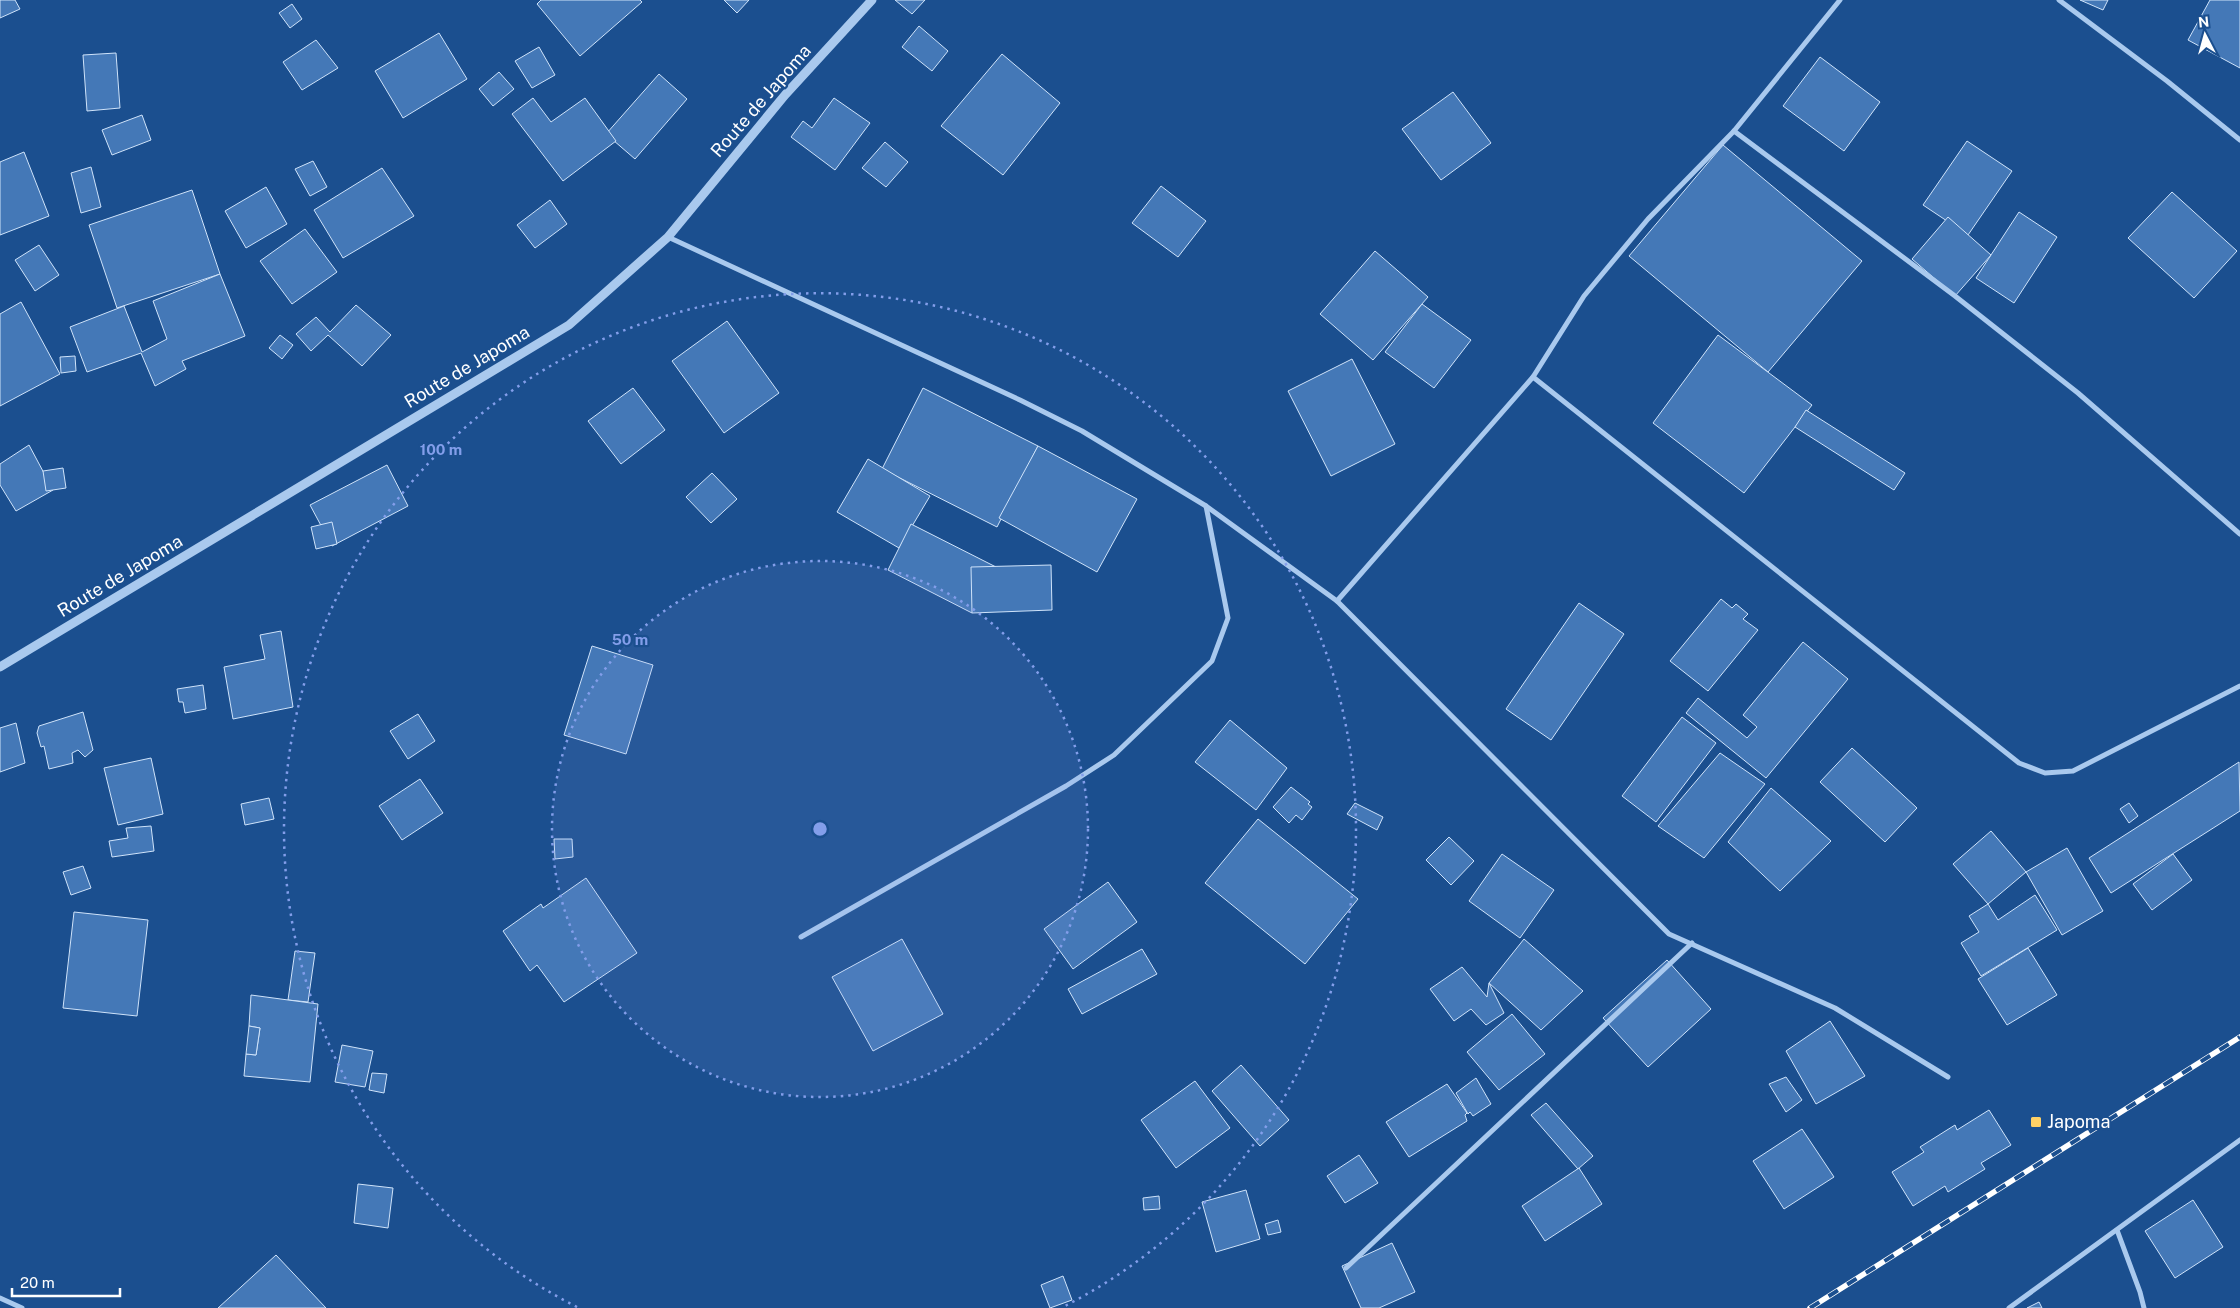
<svg xmlns="http://www.w3.org/2000/svg" width="2240" height="1308" font-family="'Public Sans',sans-serif">
<rect width="100%" height="100%" fill="#1b4f8f"/>
<g fill="#4478b7" stroke="#cfe3fa">
<path d="M0,0h15l5,9 -20,9z"/>
<path d="M541,0h99l2,2 -62,54 -43,-52z"/>
<path d="M724,0h25l-12,13z"/>
<path d="M895,0h30l-13,14z"/>
<path d="M2080,0h28l-5,10z"/>
<path d="M2210,0h30v68l-52,-28z"/>
<path d="M292,4l10,15 -12,9 -11,-15z"/>
<path d="M919,26l29,25 -16,20 -30,-24z"/>
<path d="M439,33l28,46 -64,39 -28,-47z"/>
<path d="M316,40l22,28 -36,22 -19,-28z"/>
<path d="M539,47l16,28 -23,13 -17,-27z"/>
<path d="M116,53l4,55 -33,3 -4,-56z"/>
<path d="M1002,54l58,49 -57,72 -62,-49z"/>
<path d="M1820,57l60,45 -36,49 -61,-45z"/>
<path d="M499,72l15,17 -21,17 -14,-17z"/>
<path d="M659,74l28,25 -52,60 -29,-25z"/>
<path d="M1453,92l38,51 -50,37 -39,-51z"/>
<path d="M533,98l18,24 34,-24 31,43 -53,40 -51,-67z"/>
<path d="M834,98l36,25 -35,47 -44,-33 12,-16 9,7z"/>
<path d="M142,115l9,25 -39,15 -10,-25z"/>
<path d="M1967,141l45,30 -44,64 -45,-30z"/>
<path d="M885,142l23,20 -22,25 -24,-19z"/>
<path d="M1723,145l139,116 -94,111 -139,-116z"/>
<path d="M24,152l25,64 -49,19v-73z"/>
<path d="M313,161l14,26 -17,9 -15,-27z"/>
<path d="M91,167l10,40 -20,6 -10,-40z"/>
<path d="M382,168l32,48 -71,42 -29,-48z"/>
<path d="M1161,186l45,35 -28,36 -46,-34z"/>
<path d="M266,187l21,37 -41,24 -21,-37z"/>
<path d="M192,190l28,84 -103,34 -28,-83z"/>
<path d="M2172,192l65,59 -43,47 -66,-60z"/>
<path d="M550,200l17,24 -32,24 -18,-23z"/>
<path d="M2019,212l38,25 -43,66 -38,-25z"/>
<path d="M1948,217l43,38 -36,41 -43,-37z"/>
<path d="M305,229l32,43 -45,32 -32,-43z"/>
<path d="M39,245l20,30 -24,16 -20,-31z"/>
<path d="M1375,251l53,46 -55,63 -53,-46z"/>
<path d="M220,274l25,62 -63,25 4,8 -31,17 -14,-33 -54,19 -17,-45 54,-21 18,46 25,-13 -14,-38z"/>
<path d="M21,302l39,72 -60,32v-92z"/>
<path d="M1422,304l49,36 -37,48 -49,-36z"/>
<path d="M356,305l35,30 -29,31 -34,-31 -17,16 -15,-17 20,-17 14,15z"/>
<path d="M727,321l52,72 -55,40 -52,-72z"/>
<path d="M280,335l13,10 -11,14 -13,-11z"/>
<path d="M1718,335l94,70 -68,88 -91,-70z"/>
<path d="M75,356l1,15 -15,2 -1,-16z"/>
<path d="M1352,359l43,85 -64,32 -43,-85z"/>
<path d="M633,388l32,42 -44,34 -33,-43z"/>
<path d="M923,388l115,58 -41,81 -115,-58z"/>
<path d="M1806,410l99,63 -11,17 -99,-63z"/>
<path d="M29,445l24,45 -37,21 -16,-26v-21z"/>
<path d="M1038,446l99,53 -40,73 -98,-54z"/>
<path d="M868,459l62,37 -31,52 -62,-36z"/>
<path d="M387,465l21,41 -76,40 -22,-41z"/>
<path d="M63,468l3,20 -20,3 -3,-20z"/>
<path d="M712,473l25,26 -26,24 -25,-26z"/>
<path d="M332,522l5,22 -21,5 -5,-22z"/>
<path d="M911,524l85,43 -24,46 -84,-43z"/>
<path d="M1051,565l1,45 -80,3 -1,-46z"/>
<path d="M1721,599l11,9 4,-4 12,10 -5,5 15,11 -50,61 -38,-30z"/>
<path d="M1579,603l45,31 -73,106 -45,-31z"/>
<path d="M281,631l12,76 -60,12 -9,-52 41,-8 -5,-24z"/>
<path d="M1803,642l45,37 -82,99 -80,-65 12,-15 49,40 10,-11 -14,-12z"/>
<path d="M592,646l61,19 -27,89 -62,-19z"/>
<path d="M203,685l3,24 -21,4 -2,-11h-4l-2,-13z"/>
<path d="M83,712l10,38 -8,7 -7,-7 -6,3 1,10 -24,6 -5,-23 -3,1 -4,-14 2,-7z"/>
<path d="M418,714l17,27 -27,18 -18,-28z"/>
<path d="M1682,717l34,26 -60,79 -34,-26z"/>
<path d="M1230,720l57,48 -31,42 -61,-48z"/>
<path d="M16,723l9,40 -25,9v-44z"/>
<path d="M1852,748l65,60 -32,34 -65,-60z"/>
<path d="M1720,753l45,31 -61,74 -46,-32z"/>
<path d="M151,758l12,56 -45,11 -14,-57z"/>
<path d="M2239,762l1,49 -129,82 -22,-35z"/>
<path d="M420,779l23,34 -41,27 -23,-34z"/>
<path d="M1291,787l19,15 -2,2 4,3 -10,13 -6,-5 -7,8 -16,-16z"/>
<path d="M1771,788l60,53 -51,50 -52,-49z"/>
<path d="M269,798l5,21 -29,6 -4,-21z"/>
<path d="M1355,803l28,14 -6,13 -30,-16z"/>
<path d="M2129,803l9,13 -9,7 -9,-14z"/>
<path d="M1258,819l100,80 -53,65 -100,-81z"/>
<path d="M151,826l3,25 -42,6 -3,-16 19,-3 -2,-10z"/>
<path d="M1991,831l35,41 -38,32 -35,-40z"/>
<path d="M1449,837l25,24 -23,24 -25,-25z"/>
<path d="M554,839h18l1,18 -18,2z"/>
<path d="M2067,848l36,63 -41,24 -36,-63z"/>
<path d="M1502,854l52,36 -34,48 -51,-37z"/>
<path d="M2173,854l19,26 -40,30 -19,-26z"/>
<path d="M83,866l8,22 -20,7 -8,-23z"/>
<path d="M586,878l51,75 -73,49 -27,-37 -7,6 -27,-40 38,-27 2,4z"/>
<path d="M1108,882l29,40 -64,47 -29,-40z"/>
<path d="M2035,895l22,35 -76,46 -20,-33 18,-11 -10,-16 19,-12 10,16z"/>
<path d="M74,912l74,8 -11,96 -74,-8z"/>
<path d="M902,939l41,75 -70,37 -41,-74z"/>
<path d="M1524,939l59,52 -42,39 -52,-47z"/>
<path d="M2028,948l29,47 -50,30 -29,-46z"/>
<path d="M1142,949l15,25 -75,40 -14,-25z"/>
<path d="M295,951l20,2 -7,49 -20,-2z"/>
<path d="M1667,960l44,49 -63,58 -45,-49z"/>
<path d="M1462,967l25,30 2,-14 15,30 -18,12 -15,-16 -17,12 -24,-32z"/>
<path d="M251,995l67,9 -8,78 -66,-6 2,-22 10,1 4,-27 -11,-2z"/>
<path d="M1512,1014l33,40 -46,36 -32,-38z"/>
<path d="M1830,1021l35,55 -49,28 -30,-53z"/>
<path d="M249,1026l11,2 -4,27 -10,-1z"/>
<path d="M342,1045l31,6 -8,36 -30,-5z"/>
<path d="M1241,1065l48,55 -29,26 -48,-55z"/>
<path d="M372,1073l15,1 -3,19 -15,-3z"/>
<path d="M1786,1077l16,23 -16,12 -17,-28z"/>
<path d="M1476,1078l15,26 -18,12 -3,-4 -2,2 -12,-21z"/>
<path d="M1195,1081l35,47 -54,40 -35,-48z"/>
<path d="M1447,1084l20,29 -2,2 2,6 -58,36 -23,-35z"/>
<path d="M1546,1103l47,53 -15,13 -47,-54z"/>
<path d="M1989,1110l22,35 -30,18 4,6 -26,16 -11,7 -3,-6 -32,20 -21,-34 32,-20 -4,-5 35,-22 2,5z"/>
<path d="M1802,1129l32,48 -50,32 -31,-48z"/>
<path d="M1359,1155l19,28 -33,20 -18,-27z"/>
<path d="M1579,1168l23,36 -57,37 -23,-35z"/>
<path d="M358,1184l35,4 -5,40 -34,-5z"/>
<path d="M1246,1190l14,49 -44,13 -14,-50z"/>
<path d="M1159,1196l1,13 -16,1 -1,-12z"/>
<path d="M2193,1200l30,47 -48,31 -30,-47z"/>
<path d="M1278,1220l3,12 -13,3 -3,-11z"/>
<path d="M1392,1243l23,49 -36,16h-18l-19,-42z"/>
<path d="M276,1255l50,53h-108z"/>
<path d="M1063,1276l9,24 -22,8 -9,-23z"/>
<path d="M2039,1302l3,6h-15z"/>
</g>
<g fill="none" stroke-linecap="round" stroke-linejoin="round">
<g stroke="#a9c9ee" stroke-width="5">
<path d="M2059,0l108,81 73,59"/>
<path d="M1734,131l221,165 123,97 162,141"/>
<path d="M668,237l352,163 62,31 124,75 131,95 332,333 166,74 113,69"/>
<path d="M1533,377l486,386 26,10 28,-2 167,-85"/>
<path d="M1337,601l196,-224 51,-81 64,-77 86,-88 106,-131"/>
<path d="M801,937l265,-151 48,-31 98,-94 16,-43 -22,-112"/>
<path d="M2117,1230l23,62 4,16"/>
<path d="M1346,1268l346,-325"/>
<path d="M0,1298l22,10"/>
<path d="M2009,1308l231,-168"/>
</g>
<path stroke="#a9c9ee" stroke-width="9" d="M0,667l569,-342 99,-88 117,-142 87,-95"/>
<g stroke="#fff" stroke-width="5.5">
<path id="rail" d="M1810,1308l430,-271"/>
</g>
<use href="#rail" stroke="#1b4f8f" stroke-width="4" stroke-dasharray="11" stroke-linecap="butt"/>
</g>
<circle cx="820" cy="829" r="268" fill="#839eea" fill-opacity=".12"/>
<g fill="none" stroke="#839eea" stroke-width="2.5" stroke-dasharray="2.5 5">
<circle cx="820" cy="829" r="268"/>
<path d="M577 1307A536 536 0 1 1 1063 1307"/>
</g>
<rect fill="#ffd166" stroke="#1b4f8f" stroke-width="2" x="2030" y="1116" width="12" height="12" rx="2.5"/>
<g text-anchor="middle" stroke-width="4.5" stroke-linejoin="round" paint-order="stroke">
<g font-size="18" fill="#fff" stroke="#1b4f8f">
<text transform="translate(761 101) rotate(-49)" y="6">Route de Japoma</text>
<text transform="translate(467 367) rotate(-31)" y="6">Route de Japoma</text>
<text transform="translate(120 576) rotate(-31)" y="6">Route de Japoma</text>
</g>
<g font-size="18" fill="#fff" stroke="#1b4f8f" text-anchor="start">
<text x="2047" y="1128">Japoma</text>
</g>
</g>
<circle cx="820" cy="829" r="8" fill="#839eea" stroke="#1b4f8f" stroke-width="2.5"/>
<g font-size="15" text-anchor="middle" font-weight="bold" fill="#839eea" stroke="#1b4f8f" stroke-width="4.5" stroke-linejoin="round" paint-order="stroke">
<text x="441" y="455">100 m</text>
<text x="630" y="645">50 m</text>
</g>
<g transform="translate(2205 35) rotate(354)" stroke="#1b4f8f" stroke-width="4" paint-order="stroke">
<path d="M0-4L9 19L0 12L-9 19Z" fill="#ffffff"/>
<text y="-8" font-size="14" font-weight="bold" text-anchor="middle" fill="#ffffff">N</text>
</g>
<path d="M12 1288v8h108v-8" fill="none" stroke="#ffffff" stroke-width="2.5"/>
<text x="20" y="1288" font-size="15" fill="#ffffff" stroke="#1b4f8f" stroke-width="4" paint-order="stroke">20 m</text>
</svg>
